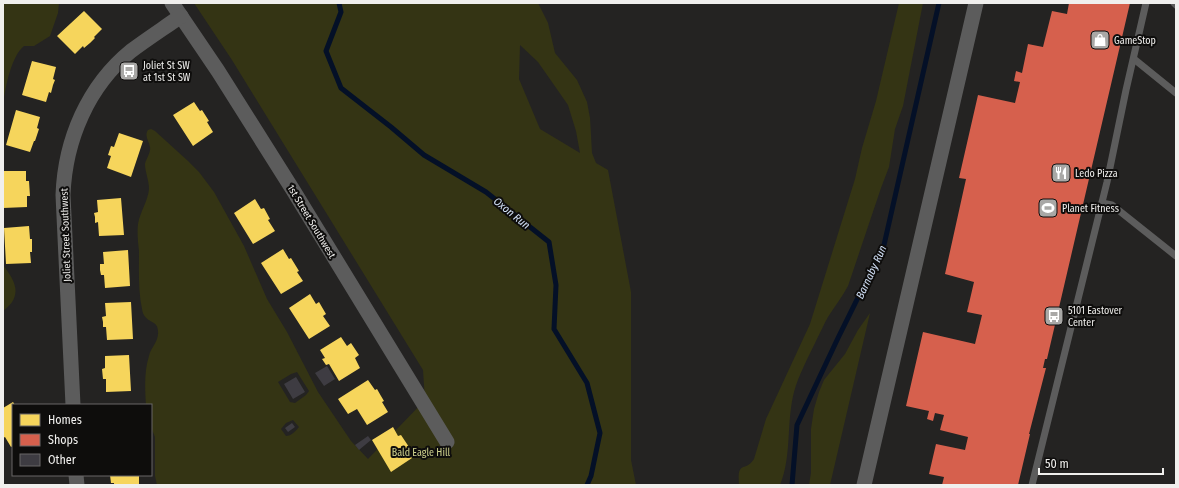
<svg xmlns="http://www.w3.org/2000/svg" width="1179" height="488" font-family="'Fira Sans Condensed',sans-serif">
<rect width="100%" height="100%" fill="#242322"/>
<g fill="#343414" fill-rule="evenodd">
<path d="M3,3h56l-1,10 -8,23 -16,10h-10c-13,10 -19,43 -21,59z"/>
<path d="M194,3h344l10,20 7,30 22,27 10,22 3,16 2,35 4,10 12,7 23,122v168l5,25h-479l-2,-9v-39l-4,-10v-22h-5c-1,-15 -2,-34 3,-49 2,-9 10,-14 9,-25 0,-12 -14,-7 -16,-22 -4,-19 -3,-39 -3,-58 -1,-9 -2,-19 -1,-27 2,-12 10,-23 11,-35 0,-9 -4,-17 -4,-25 1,-5 6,-11 5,-17 -1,-6 -6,-11 -2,-17l3,-1 4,2 33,30 11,11 15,20 30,54 23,53 20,33 31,60 33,49 17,18 57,-59 -2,-30 -191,-310zM520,45l18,17 30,43 8,26 4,22 -40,-24 -21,-50zM297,372l12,19 -3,4 -11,8 -5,-1 -12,-20 13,-8zM293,420l6,7c-3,4 -8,9 -13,9l-5,-7 5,-6z"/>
<path d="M899,3h24l-20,103 -8,23 -6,38 -8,21 -33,98c-6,11 -13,20 -20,31 -4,7 -8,16 -12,24 -8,17 -17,33 -22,51 -8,31 -2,63 -14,93h-41c-2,-26 6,-12 15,-26l12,-40 44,-95 45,-145 7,-31 14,-47z"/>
<path d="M3,265c13,17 20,31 0,46z"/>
<path d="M870,313l-40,172h-21l2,-12v-44l3,-20 5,-17 5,-12 21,-26 13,-24z"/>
</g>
<g fill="#f6d55c">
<path d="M84,11l18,18 -8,8 1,1 -5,5 -6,5 -1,-2 -8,8 -18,-18z"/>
<path d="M32,61l24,6 -3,12 2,1 -2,5 -2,8 -2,-1 -3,10 -24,-7z"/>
<path d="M194,102l6,9 2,-1 7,11 -2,1 6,10 -20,14 -20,-31z"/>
<path d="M16,110l24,7 -3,11 2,1 -4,12h-1l-4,11 -24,-7z"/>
<path d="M119,133l24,8 -12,36 -24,-9 4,-12 -3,-1 3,-9 3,1z"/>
<path d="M3,171h23v10h3l1,15h-3v11l-24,1z"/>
<path d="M121,198l3,37 -25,1 -1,-14 -3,1v-6l-1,-4 4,-1 -1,-12z"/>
<path d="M255,199l6,10 3,-1 6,11 -2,1 7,11 -22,13 -19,-31z"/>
<path d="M29,226l1,13h2v13h-2l1,11 -25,1 -2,-36z"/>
<path d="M283,249l6,10 2,-1 8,13 -2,1 6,9 -22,13 -20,-31z"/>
<path d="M128,250l2,36 -25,2 -1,-13h-3l-1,-5v-6h4l-1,-12z"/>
<path d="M310,294l6,10 3,-2 7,12 -3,2 7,10 -21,13 -20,-31z"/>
<path d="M131,302l2,37 -26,1 -1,-13h-3v-5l-1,-5 4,-1 -1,-13z"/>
<path d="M341,337l6,9 4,-3 8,12 -4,3 5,10 -21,13 -10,-17 -3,1 -4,-6 3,-1 -5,-8z"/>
<path d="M129,355l2,36 -25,1v-13h-3l-1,-10 3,-1v-12z"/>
<path d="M368,380l7,10 2,-1 4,7 3,5 -2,1 6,10 -21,13 -10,-16 -9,5 -10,-15z"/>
<path d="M13,402l2,3h-2v41l-2,1 -6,-10 -2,1v-30z"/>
<path d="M393,427l5,9 3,-1 8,12 -3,2 6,9 -21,14 -19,-32z"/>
<path d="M110,475h29v10h-25v-2h-3z"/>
</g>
<path fill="#d6604d" d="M1069,3h61l-83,356h-2l-2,9h3l-17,66h1l-12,51h-76l2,-8 -15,-3 7,-30 29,6 3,-13 -28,-7 4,-15 -9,-2 -2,8 -6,-2 2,-8 -23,-5 17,-74 52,12 7,-29 -15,-3 7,-30 -29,-8 21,-95 -7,-1 19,-83 37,8 5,-21 -6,-1 2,-10 6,2 6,-29 15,3 9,-36 15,3z"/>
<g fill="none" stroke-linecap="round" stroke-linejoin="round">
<g stroke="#041027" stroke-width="5">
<path d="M339,3l2,9 -15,39 15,37 50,39 33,28 62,37 63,50 7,43 -2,44 33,54 13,50 -9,43 -4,9"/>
<path d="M792,485l5,-60 41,-87 46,-93 55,-242"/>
</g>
</g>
<g fill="#3e3c42">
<path d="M327,366l8,13 -11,7 -9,-13z"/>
<path d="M296,377l9,15 -12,7 -9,-15z"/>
<path d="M292,423l3,4 -7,5 -3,-4z"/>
<path d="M368,436l3,4 -12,10 -4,-5z"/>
</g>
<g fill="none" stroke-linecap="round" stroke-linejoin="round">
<g stroke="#5c5c5c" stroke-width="7">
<path d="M1174,3l2,2"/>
<path d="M1134,59l42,34"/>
<path d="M1102,203l10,2 64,51"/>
<path d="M1032,485l75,-303 19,-92 20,-87"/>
</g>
<g stroke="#5c5c5c" stroke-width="15">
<path d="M172,3l46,68 75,119 154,252"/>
<path d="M73,405l-10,-210c2,-55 25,-109 68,-144 16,-12 33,-23 50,-35"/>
<path d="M76,475l1,10"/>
<path d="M864,485l112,-482"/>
</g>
</g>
<defs>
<g id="shop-square" transform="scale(1)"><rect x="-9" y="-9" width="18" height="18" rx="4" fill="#a9a8a6" stroke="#0e0d0c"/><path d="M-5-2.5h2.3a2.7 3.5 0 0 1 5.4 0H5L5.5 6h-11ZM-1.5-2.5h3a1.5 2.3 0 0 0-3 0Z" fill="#fff"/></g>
<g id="bus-square" transform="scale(1)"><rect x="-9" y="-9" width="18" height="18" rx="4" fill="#a9a8a6" stroke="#0e0d0c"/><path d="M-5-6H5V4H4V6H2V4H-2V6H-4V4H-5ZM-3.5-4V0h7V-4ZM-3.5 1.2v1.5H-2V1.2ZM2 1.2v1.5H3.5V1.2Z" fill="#fff"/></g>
<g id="restaurant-square" transform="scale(1)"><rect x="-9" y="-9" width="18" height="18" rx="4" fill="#a9a8a6" stroke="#0e0d0c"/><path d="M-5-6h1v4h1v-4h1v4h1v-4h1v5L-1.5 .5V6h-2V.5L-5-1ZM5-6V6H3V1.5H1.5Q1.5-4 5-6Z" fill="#fff"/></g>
<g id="stadium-square" transform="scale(1)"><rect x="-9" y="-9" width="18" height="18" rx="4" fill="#a9a8a6" stroke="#0e0d0c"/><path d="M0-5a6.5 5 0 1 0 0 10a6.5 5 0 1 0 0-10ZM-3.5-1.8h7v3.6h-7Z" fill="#fff"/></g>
</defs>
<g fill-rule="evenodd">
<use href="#shop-square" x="1100" y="40"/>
<use href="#bus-square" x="129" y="71"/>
<use href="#restaurant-square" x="1061" y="173"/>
<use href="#stadium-square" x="1048" y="208"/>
<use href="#bus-square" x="1054" y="316"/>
</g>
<g text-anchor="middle" stroke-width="4" stroke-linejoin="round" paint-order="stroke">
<g font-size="10" fill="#f0efed" stroke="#0e0d0c" text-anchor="start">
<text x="1114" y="44">GameStop</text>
<text x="143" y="69">Joliet St SW<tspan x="143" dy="12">at 1st St SW</tspan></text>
<text x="1075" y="177">Ledo Pizza</text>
<text x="1062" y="212">Planet Fitness</text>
<text x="1068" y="314">5101 Eastover<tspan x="1068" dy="12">Center</tspan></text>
</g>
<g font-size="10" fill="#f0efed" stroke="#0e0d0c">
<text transform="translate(312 221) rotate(59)" y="4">1st Street Southwest</text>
<text transform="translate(65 235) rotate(-92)" y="4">Joliet Street Southwest</text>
</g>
<g font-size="10" fill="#cfd28e" stroke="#0e0d0c">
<text x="421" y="456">Bald Eagle Hill</text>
</g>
<g font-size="11" font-style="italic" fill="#d2e1f8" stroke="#0e0d0c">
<text transform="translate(512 213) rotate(39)" y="4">Oxon Run</text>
<text transform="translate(871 272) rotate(-65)" y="4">Barnaby Run</text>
</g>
</g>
<rect width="1179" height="488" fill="none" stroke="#f0efed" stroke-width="8"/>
<rect x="12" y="404" width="140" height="72" fill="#0e0d0c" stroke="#686766"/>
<rect x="20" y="414" width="20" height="12" fill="#f6d55c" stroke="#686766"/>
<text x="48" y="424" font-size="12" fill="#f0efed">Homes</text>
<rect x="20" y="434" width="20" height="12" fill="#d6604d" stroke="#686766"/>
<text x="48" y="444" font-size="12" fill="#f0efed">Shops</text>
<rect x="20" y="454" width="20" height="12" fill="#3e3c42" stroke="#686766"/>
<text x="48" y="464" font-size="12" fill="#f0efed">Other</text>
<path d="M1039 468v6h124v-6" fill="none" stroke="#f0efed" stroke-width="2"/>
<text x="1045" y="468" font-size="12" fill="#f0efed" stroke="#0e0d0c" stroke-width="3" paint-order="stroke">50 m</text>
</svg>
